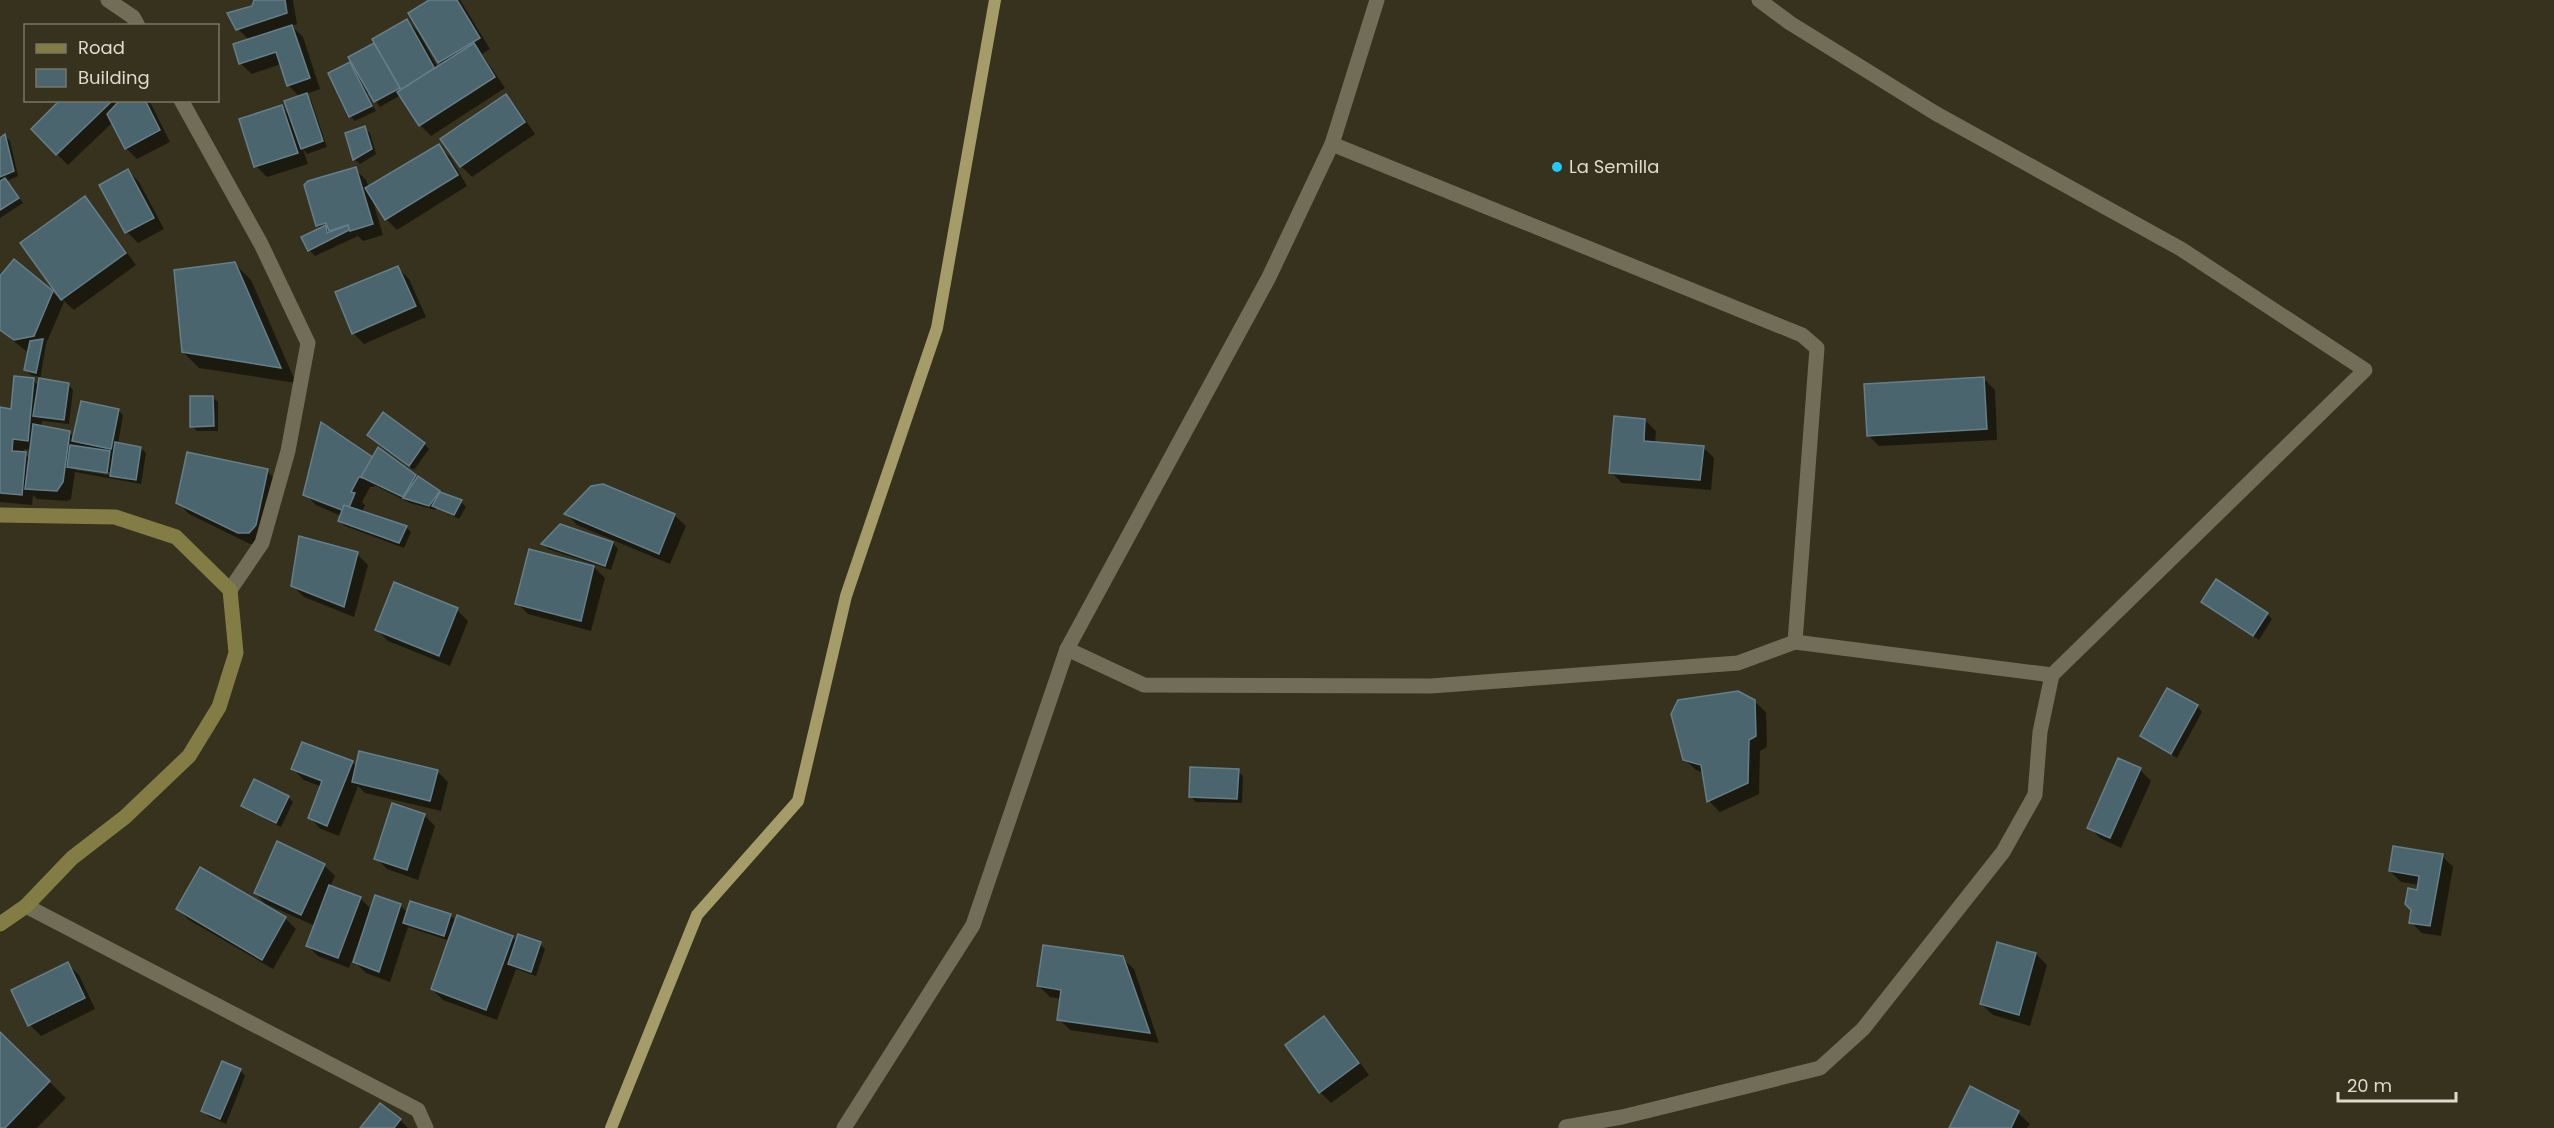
<svg xmlns="http://www.w3.org/2000/svg" width="2554" height="1128" font-family="Poppins,sans-serif">
<rect width="100%" height="100%" fill="#36321d"/>
<g fill="#0007" fill-rule="evenodd">
<path d="M254,0h39l4,24 -5,2 11,11 17,52 -14,5 5,6 16,47 -20,7 -4,-5 5,15 -41,13 -11,-11 26,-59 9,10 9,-20 -12,-12 -7,-21 -29,10 -12,-11 9,-23 -11,-11 15,-21z"/>
<path d="M432,0h28l30,49 -8,5 23,34 -74,48 -11,-11 -19,-30 -21,12 -10,-14 -3,1 9,17 -21,10 -5,-5 -20,-42 23,-12 -3,-4 26,-15 31,-22 11,11 20,36 4,-3 -3,-3z"/>
<path d="M505,96l11,11 19,27 -63,43 -11,-11 -19,-27z"/>
<path d="M62,100h87l21,42 -33,17 -11,-11 -13,-26 -45,43 -11,-11z"/>
<path d="M364,128l6,5 6,21 -16,10 -6,-5z"/>
<path d="M5,136l5,5 8,35 -11,5 16,22 -23,15v-78z"/>
<path d="M439,146l11,11 17,29 -70,44 -11,-11 -14,-21 11,37 -20,6 -5,-5 -43,20 -6,-6 -6,-12 18,-9 -4,-4 38,-56 11,11 3,8z"/>
<path d="M128,171l11,11 25,47 -26,14 -11,-11z"/>
<path d="M84,198l11,11 41,56 -62,45 -10,-9 -41,-58z"/>
<path d="M235,264l16,16 45,103 -97,-15 -16,-16z"/>
<path d="M398,268l11,11 17,38 -62,27 -11,-11z"/>
<path d="M0,278l52,14 12,10 -18,42 -6,36 28,4 5,6 -4,34 -27,-3 -1,6 28,5 6,6 43,-28 5,5 -5,29 23,4 5,5 -5,31 -66,-12 -4,27 -3,2 -31,-2 -4,-4 -1,10 -32,-3v-93l12,1 21,-30 6,6 1,-9 -9,-2 -5,-5 4,-20 -4,1 -26,-21zM24,449l7,1 -1,9 -7,-6zM76,467l39,6 -1,3 -38,-6z"/>
<path d="M1984,379l11,11 2,50 -118,6 -11,-11z"/>
<path d="M212,397l6,5v29h-21l-5,-5z"/>
<path d="M1645,420l11,11 -1,12 48,4 11,11 -3,32 -89,-7 -11,-11z"/>
<path d="M374,440l50,4 5,5 -15,21z"/>
<path d="M374,459l41,17 24,17 22,9 5,5 -7,12 -23,-11 -1,2 -25,-7 -34,-17 -6,1 -8,15 3,3 -3,7 44,15 5,5 -7,16 -59,-22 -6,-5 2,-5 -25,-11 -11,-11z"/>
<path d="M267,471l11,11 -18,62h-10l-61,-30 -11,-12z"/>
<path d="M567,514l107,1 12,11 -16,38 -93,-39z"/>
<path d="M561,525l52,18 5,6 -7,21 -63,-21 -4,-5z"/>
<path d="M357,554l11,11 -14,52 -50,-20 -11,-11z"/>
<path d="M594,567l11,11 -14,53 -63,-17 -11,-11z"/>
<path d="M2203,602l64,12 5,5 -13,21z"/>
<path d="M457,610l11,11 -18,45 -62,-25 -11,-11z"/>
<path d="M1754,701l12,11 1,35 -7,4 -1,43 -39,18 -11,-11 -5,-28 -8,-3 -12,-11z"/>
<path d="M2197,706l5,6 -25,46 -35,-22z"/>
<path d="M352,762l5,5 80,4 11,11 -7,29 -76,-18 -7,-7 -19,50 -18,-7 -11,-11 12,-31 -18,-7 -11,-11z"/>
<path d="M2140,770l11,11 -30,67 -21,-10 -11,-11z"/>
<path d="M1238,771l5,5 -1,27 -46,-1 -5,-5z"/>
<path d="M288,797l5,5 -12,25 -33,-17 -5,-5z"/>
<path d="M424,815l11,11 -17,54 -31,-11 -11,-11z"/>
<path d="M2442,856l11,11 -12,69 -19,-3 -11,-11 8,-37 -18,-3 -11,-11z"/>
<path d="M324,865l11,11 -5,11 30,11 12,12 4,-13 25,9 7,7 42,2 7,7 55,15 5,4 23,3 5,5 -9,27 -20,-7 -19,51 -54,-20 -11,-11 18,-48 -42,-14 -18,55 -24,-9 -11,-11 5,-16 -2,-1 -9,23 -31,-12 -11,-11 8,-19 -49,-22 -11,-11z"/>
<path d="M178,909l107,9 11,11 -23,40 -84,-49z"/>
<path d="M2036,954l11,11 -17,61 -37,-11 -12,-11z"/>
<path d="M1122,958l12,11 25,74 -89,-13 -11,-11 3,-20 -12,-2 -11,-11z"/>
<path d="M67,964l12,11 16,34 -54,27 -11,-11z"/>
<path d="M1324,1018l11,11 34,46 -38,28 -11,-11z"/>
<path d="M0,1034l66,64 -29,30h-37z"/>
<path d="M240,1070l5,6 -19,48 -18,-8 -5,-5z"/>
<path d="M1970,1088l48,25 12,11 -3,4h-77z"/>
<path d="M380,1105l20,15 8,8h-46z"/>
</g>
<g fill="none" stroke-linecap="round" stroke-linejoin="round">
<path stroke="#a59c6a" stroke-width="12" d="M611,1128l86,-213 101,-114 48,-205 91,-268 58,-328"/>
</g>
<g fill="#4b656f" stroke="#647f8a" stroke-width="1.5">
<path d="M254,0h31l2,13 -51,17 -9,-17 25,-7z"/>
<path d="M429,0h28l23,38 -42,25 -30,-50z"/>
<path d="M407,19l29,52 -35,20 -29,-52z"/>
<path d="M292,25l18,53 -23,8 -11,-34 -37,12 -6,-20z"/>
<path d="M374,43l26,45 -26,14 -26,-45z"/>
<path d="M474,43l21,34 -76,49 -22,-34z"/>
<path d="M350,62l22,44 -23,11 -21,-44z"/>
<path d="M307,93l16,48 -22,8 -17,-48z"/>
<path d="M506,94l19,28 -65,45 -20,-28z"/>
<path d="M60,100h53l-57,55 -25,-26z"/>
<path d="M120,100h25l15,30 -35,19 -18,-35z"/>
<path d="M282,105l16,48 -44,14 -15,-48z"/>
<path d="M365,126l7,23 -19,11 -8,-27z"/>
<path d="M5,134l9,37 -14,6v-39z"/>
<path d="M439,144l19,31 -73,45 -20,-32z"/>
<path d="M356,167l17,57 -23,7 -2,-6 -19,6 -3,-8 -10,3 -12,-41 4,-4z"/>
<path d="M128,169l26,49 -29,15 -26,-48z"/>
<path d="M5,178l14,20 -19,12v-29z"/>
<path d="M85,196l41,57 -65,47 -41,-57z"/>
<path d="M326,225l1,8 21,-8 1,5 -41,21 -7,-14z"/>
<path d="M14,259l39,32 -19,45 -20,4 -14,-10v-54z"/>
<path d="M235,262l46,106 -99,-16 -8,-82z"/>
<path d="M398,266l18,40 -64,28 -17,-42z"/>
<path d="M43,339l-7,34 -12,-3 6,-29z"/>
<path d="M14,376l20,2 -6,63 -15,-2 -1,12 14,1 -4,43 -22,-2v-86l11,2z"/>
<path d="M1984,377l3,52 -120,7 -3,-52z"/>
<path d="M39,378l30,5 -5,37 -31,-4z"/>
<path d="M190,396h23l1,30 -24,1z"/>
<path d="M81,401l38,8 -8,40 -39,-8z"/>
<path d="M383,412l42,31 -16,23 -42,-31z"/>
<path d="M1614,416l31,3 -1,22 60,5 -4,34 -91,-7z"/>
<path d="M321,422l53,36 -11,20 -4,-1 -8,15 4,1 -8,19 -44,-17z"/>
<path d="M33,424l37,7 -7,51 -6,9 -32,-2z"/>
<path d="M115,442l26,5 -5,33 -26,-4z"/>
<path d="M70,445l40,6 -3,22 -40,-6z"/>
<path d="M378,447l38,28 -13,22 -42,-20z"/>
<path d="M187,452l81,17 -12,56 -7,8h-11l-62,-30z"/>
<path d="M418,476l22,15 -11,15 -26,-8z"/>
<path d="M603,484l72,30 -16,40 -95,-40 27,-28z"/>
<path d="M440,492l22,8 -8,15 -22,-9z"/>
<path d="M344,505l63,21 -8,17 -61,-22z"/>
<path d="M560,524l53,18 -8,24 -64,-22z"/>
<path d="M299,536l59,16 -14,55 -53,-21z"/>
<path d="M529,549l65,17 -13,55 -66,-17z"/>
<path d="M2216,579l52,34 -15,23 -52,-34z"/>
<path d="M394,582l64,26 -19,48 -64,-26z"/>
<path d="M2167,688l31,17 -27,49 -31,-18z"/>
<path d="M1738,691l17,9 1,36 -7,4 -1,43 -41,19 -6,-37 -18,-5 -12,-46 7,-14z"/>
<path d="M302,742l51,19 -26,65 -19,-8 14,-37 -31,-12z"/>
<path d="M359,751l79,19 -8,31 -78,-19z"/>
<path d="M2118,758l23,10 -31,70 -23,-10z"/>
<path d="M1190,767l49,2 -2,30 -48,-2z"/>
<path d="M254,779l35,17 -13,27 -35,-17z"/>
<path d="M392,803l33,11 -18,56 -33,-11z"/>
<path d="M277,841l48,23 -24,51 -47,-22z"/>
<path d="M2393,846l50,8 -13,72 -21,-3 2,-13 -6,-6 3,-16 9,2 2,-14 -30,-5z"/>
<path d="M200,867l86,50 -24,43 -86,-51z"/>
<path d="M329,885l32,12 -23,61 -32,-12z"/>
<path d="M375,895l26,9 -22,68 -26,-10z"/>
<path d="M410,901l41,13 -7,22 -41,-13z"/>
<path d="M457,915l56,21 -27,74 -55,-21z"/>
<path d="M518,934l23,8 -10,30 -23,-8z"/>
<path d="M1997,942l39,11 -17,62 -39,-11z"/>
<path d="M1043,945l80,11 27,77 -93,-13 4,-30 -24,-4z"/>
<path d="M68,962l17,36 -57,28 -17,-36z"/>
<path d="M1324,1016l35,47 -40,30 -34,-48z"/>
<path d="M0,1032l50,49 -45,47h-5z"/>
<path d="M222,1061l19,8 -21,50 -19,-8z"/>
<path d="M1970,1086l49,25 -8,17h-62z"/>
<path d="M380,1103l21,16 -7,9h-34z"/>
</g>
<g fill="none" stroke-linecap="round" stroke-linejoin="round">
<g stroke="#716d56" stroke-width="15">
<path d="M108,0l25,17 5,9"/>
<path d="M181,100l80,144 47,99 -20,108 -26,92 -32,47"/>
<path d="M1332,144l470,191 15,13 -22,294"/>
<path d="M1067,649l77,36 287,1 307,-23 57,-21 257,33"/>
<path d="M26,906l392,204 8,18"/>
<path d="M1566,1127l56,-10 198,-49 43,-39 140,-177 32,-57 5,-63 12,-57 313,-305 -184,-121 -246,-136 -145,-90 -31,-23"/>
<path d="M844,1128l129,-203 94,-276 202,-372 63,-133 45,-144"/>
</g>
<path stroke="#847c45" stroke-width="15" d="M0,515l115,2 61,20 54,53 6,63 -17,54 -30,49 -64,61 -53,41 -46,48 -26,18"/>
</g>
<circle fill="#1fc9fd" stroke="#36321d" stroke-width="2" cx="1557" cy="167" r="6"/>
<g text-anchor="middle" stroke-width="4.5" stroke-linejoin="round" paint-order="stroke">
<g font-size="18" fill="#dddbce" stroke="#36321d" text-anchor="start">
<text x="1569" y="173">La Semilla</text>
</g>
</g>
<rect x="24" y="24" width="195" height="78" fill="#36321d" stroke="#797664" stroke-width="1.5"/>
<rect x="36" y="44" width="30" height="9" fill="#847c45" stroke="#797664" stroke-width="1.5"/>
<text x="78" y="54" font-size="18" fill="#dddbce">Road</text>
<rect x="36" y="69" width="30" height="18" fill="#4b656f" stroke="#797664" stroke-width="1.5"/>
<text x="78" y="84" font-size="18" fill="#dddbce">Building</text>
<path d="M2338 1092v9h118v-9" fill="none" stroke="#dddbce" stroke-width="3"/>
<text x="2347" y="1092" font-size="18" fill="#dddbce" stroke="#36321d" stroke-width="4.5" paint-order="stroke">20 m</text>
</svg>
